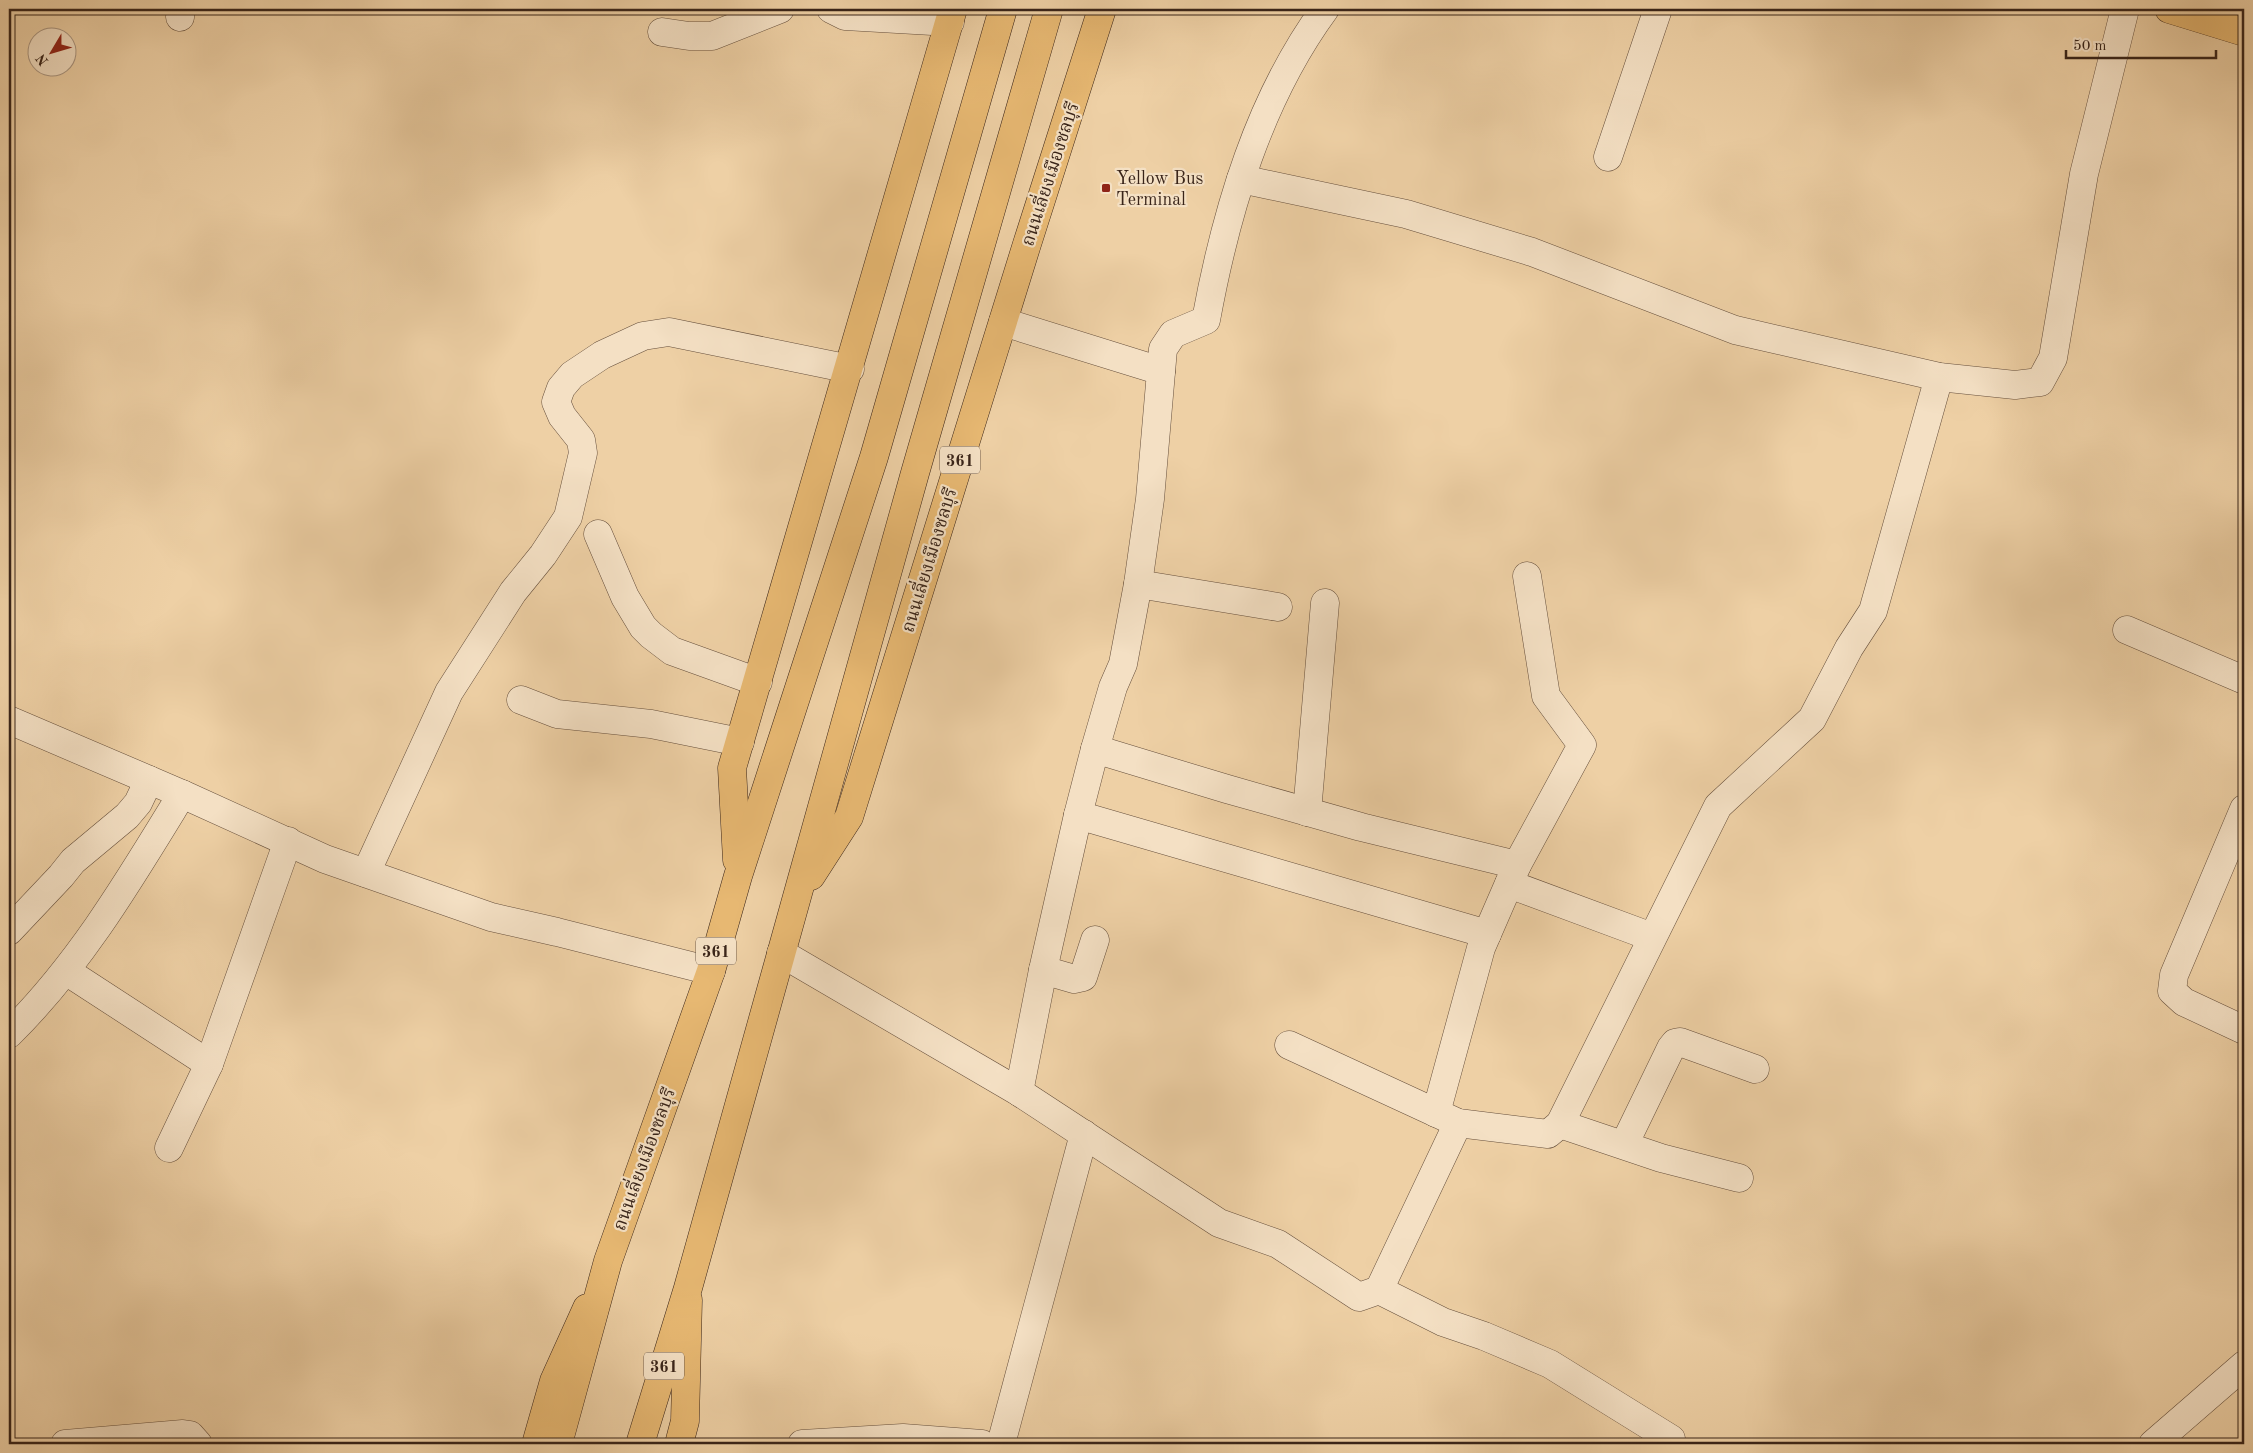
<svg xmlns="http://www.w3.org/2000/svg" width="2253" height="1453" font-family="'Old Standard TT','Noto Serif Thai',serif">
<rect width="100%" height="100%" fill="#eed0a5"/>
<filter id="stains"><feTurbulence type="fractalNoise" baseFrequency=".004" numOctaves="4"/><feColorMatrix values="0 0 0 0 .2 0 0 0 0 .09 0 0 0 0 .02 0 0 0 .5 -.17"/></filter>
<radialGradient id="worn" r=".72"><stop offset=".6" stop-color="#630" stop-opacity="0"/><stop offset="1" stop-color="#630" stop-opacity=".3"/></radialGradient>
<g fill="none" stroke-linecap="round" stroke-linejoin="round">
<g stroke="#664f3c" stroke-width="29">
<g id="minor">
<path d="M831,9l14,7 105,6"/>
<path d="M180,17l1,-8"/>
<path d="M662,32l27,4h23l68,-27"/>
<path d="M1608,157l50,-148"/>
<path d="M1241,179l165,35 126,38 203,78 204,47 76,8 25,-3 13,-24 31,-184 41,-165"/>
<path d="M1003,322l158,49"/>
<path d="M598,534l27,63 18,30 8,8 21,16 86,31"/>
<path d="M1138,584l140,23"/>
<path d="M2127,630l117,50"/>
<path d="M521,700l36,14 94,10 89,18"/>
<path d="M9,720l173,74 143,65 166,58 66,15 154,39"/>
<path d="M1095,749l132,40 134,38 156,38"/>
<path d="M2244,809l-70,166 -2,16 12,11 60,28"/>
<path d="M1307,812l18,-209"/>
<path d="M1078,815l409,119"/>
<path d="M366,873l83,-181 64,-100 30,-37 25,-38 15,-64 -2,-13 -19,-24 -6,-14 5,-14 11,-13 30,-20 41,-19 26,-4 181,37"/>
<path d="M1509,884l143,53"/>
<path d="M9,931l52,-55 12,-15 54,-45 11,-13 11,-23"/>
<path d="M781,953l238,139 200,131 59,21 81,53 20,-7 79,-167"/>
<path d="M1043,970l31,9 9,-2 12,-37"/>
<path d="M66,971l143,93 -40,84"/>
<path d="M9,1034c71,-70 121,-155 173,-240"/>
<path d="M1289,1045l169,78 90,11 12,-10 158,-318 94,-87 37,-71 24,-37 66,-234"/>
<path d="M209,1064l79,-223"/>
<path d="M1019,1092l24,-122 35,-155 17,-66 18,-62 10,-23 15,-80 12,-85 13,-150 10,-15 33,-14c20,-109 53,-221 119,-311"/>
<path d="M1436,1113l45,-165 36,-83 65,-120 -36,-49 -19,-120"/>
<path d="M1560,1124l101,34 78,20"/>
<path d="M1624,1145l47,-97 4,-5 5,-1 75,27"/>
<path d="M1379,1290l64,32 41,14 66,28 121,75"/>
<path d="M65,1444l118,-10 7,1 8,9"/>
<path d="M802,1444l101,-6 79,6"/>
<path d="M1001,1444l83,-310"/>
<path d="M2153,1444l91,-79"/>
</g>
</g>
<g stroke="#392419" stroke-width="29">
<g id="major">
<path d="M2169,9l75,23"/>
<path d="M536,1444l18,-63 33,-73"/>
<path d="M679,1444l6,-23 3,-121"/>
</g>
</g>
<g stroke="#392419" stroke-width="29">
<g id="highway">
<path d="M737,860l-5,-92 221,-759"/>
<path d="M811,876l38,-59 178,-573 75,-235"/>
<path d="M558,1444l50,-183 103,-290 27,-95 136,-419 129,-448"/>
<path d="M640,1444l48,-156 227,-815 134,-464"/>
</g>
</g>
<use href="#minor" stroke="#f4e0c4" stroke-width="28"/>
<use href="#major" stroke="#e7b872" stroke-width="28"/>
<use href="#highway" stroke="#e7b872" stroke-width="28"/>
</g>
<rect fill="#8f2418" stroke="#f4e0c4" stroke-width="2" x="1101" y="183" width="10" height="10" rx="2.5"/>
<g text-anchor="middle" stroke-width="4.5" stroke-linejoin="round" paint-order="stroke">
<g fill="#f4e0c4" stroke="#715c4c" stroke-width="1">
<rect x="940" y="446.5" width="40" height="27" rx="4"/>
<rect x="696" y="937.5" width="40" height="27" rx="4"/>
<rect x="644" y="1352.5" width="40" height="27" rx="4"/>
</g>
<g font-size="16" font-weight="bold" fill="#392419">
<text x="960" y="466">361</text>
<text x="716" y="957">361</text>
<text x="664" y="1372">361</text>
</g>
<g font-size="18" fill="#392419" stroke="#f4e0c4">
<text transform="translate(1050 174) rotate(-72)" y="6">ถนนเลี่ยงเมืองชลบุรี</text>
<text transform="translate(929 560) rotate(-73)" y="6">ถนนเลี่ยงเมืองชลบุรี</text>
<text transform="translate(644 1159) rotate(-70)" y="6">ถนนเลี่ยงเมืองชลบุรี</text>
</g>
<g font-size="18" fill="#392419" stroke="#f4e0c4" text-anchor="start">
<text x="1116" y="184">Yellow Bus<tspan x="1116" dy="21">Terminal</tspan></text>
</g>
</g>
<rect width="2253" height="1453" fill="none" stroke="#eed0a5" stroke-width="30"/>
<rect x="10" y="10" width="2233" height="1433" fill="none" stroke="#392419" stroke-width="2.5"/>
<rect x="15" y="15" width="2223" height="1423" fill="none" stroke="#392419"/>
<g transform="translate(52 52) rotate(232)"><circle r="24" fill="#f4e0c4" stroke="#a99580"/>
<path d="M0-4L9 19L0 12L-9 19Z" fill="#8f2418"/>
<text y="-8" font-size="14" font-weight="bold" text-anchor="middle" fill="#392419">N</text>
</g>
<path d="M2066 50v8h150v-8" fill="none" stroke="#392419" stroke-width="2.5"/>
<text x="2073" y="50" font-size="15" fill="#392419" stroke="#f4e0c4" stroke-width="4" paint-order="stroke">50 m</text>
<rect width="100%" height="100%" filter="url(#stains)"/>
<rect width="100%" height="100%" fill="url(#worn)"/>
</svg>
